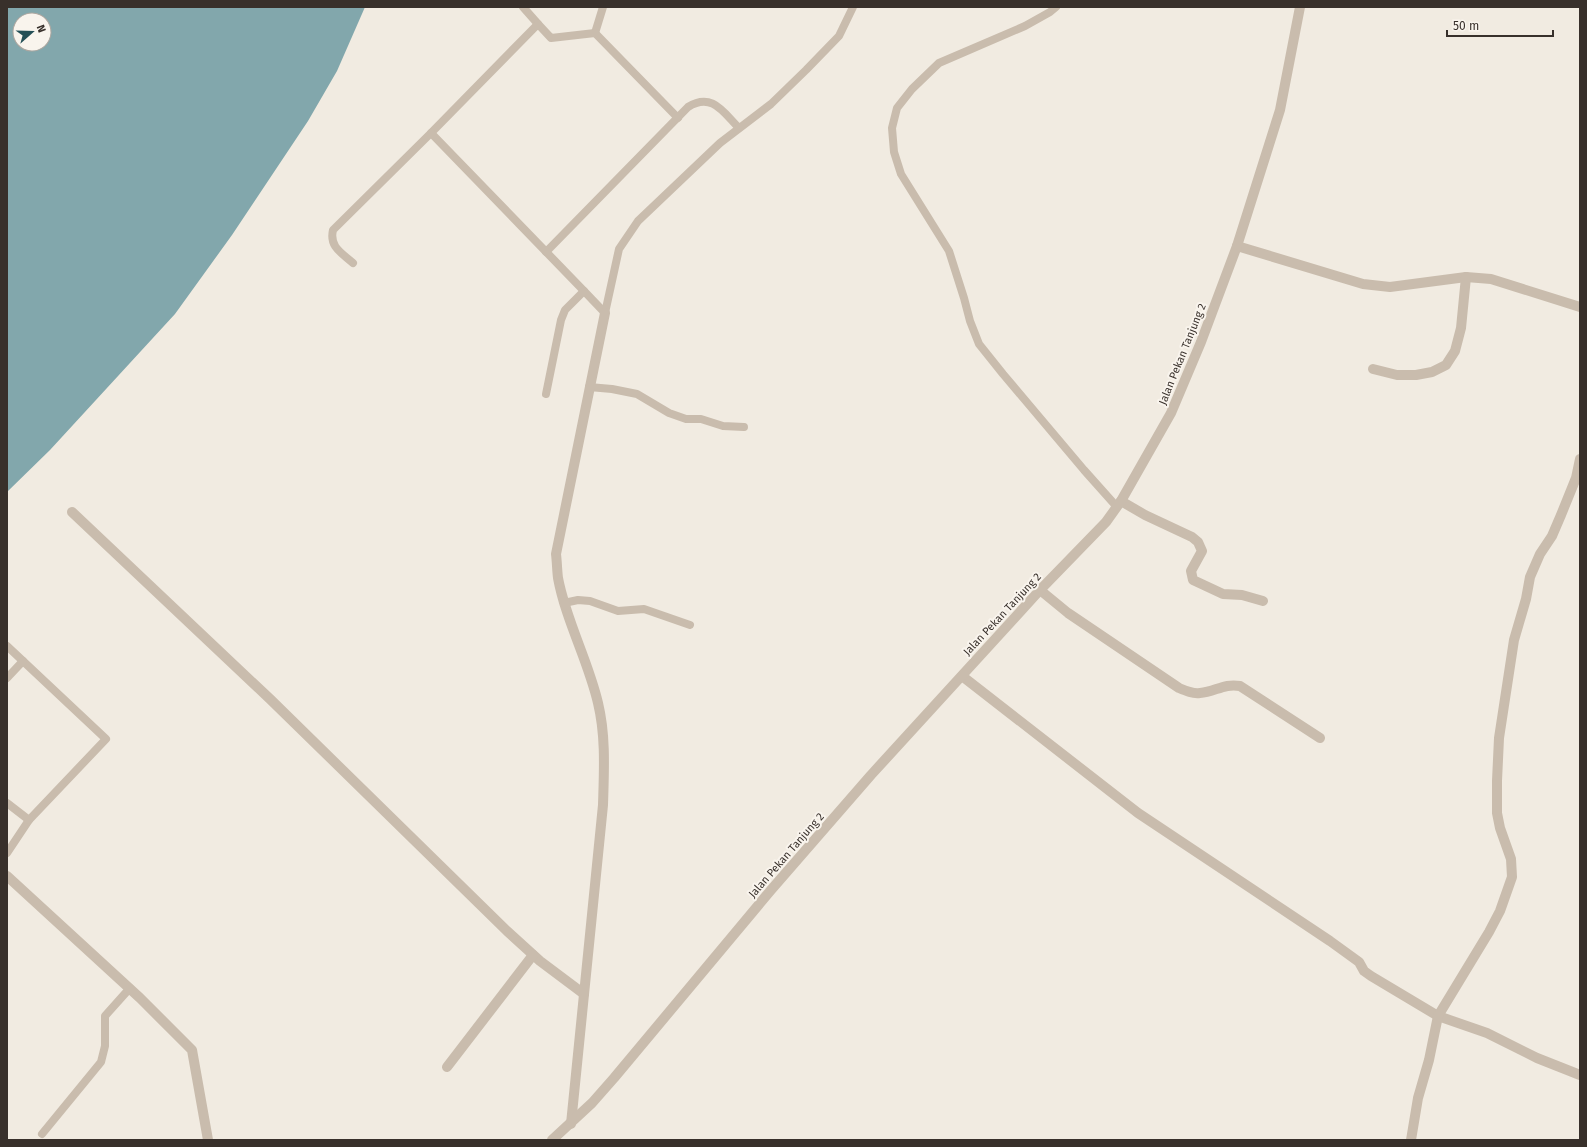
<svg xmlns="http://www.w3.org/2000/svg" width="1587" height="1147" font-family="'Fira Sans',sans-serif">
<rect width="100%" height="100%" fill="#f1ebe1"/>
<path fill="#82a7ac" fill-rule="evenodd" d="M7,7h358l-28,64 -29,50 -76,114 -57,79 -125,136 -43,42zM20,20h24v24h-24z"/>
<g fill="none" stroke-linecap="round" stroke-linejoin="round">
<g stroke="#c9bcad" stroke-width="8">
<path d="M523,7l15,17"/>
<path d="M1056,7l-6,5 -25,14 -86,37 -27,26 -15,19 -5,20 2,24 7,22 48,77 15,47 6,23 9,23 24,30 81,96 33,37"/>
<path d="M595,33l83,85"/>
<path d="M595,33l8,-26"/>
<path d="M431,133l107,-109 13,14 44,-5"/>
<path d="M546,252l142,-145c24,-15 35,5 51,21"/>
<path d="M353,263c-11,-10 -24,-16 -20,-33l98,-97 153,158"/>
<path d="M605,313l14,-64 19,-28 82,-78 51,-39 35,-34 33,-34 14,-29"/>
<path d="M589,387l23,2 25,5 32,19 17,6h15l22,7 21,1"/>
<path d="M546,394l15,-74 4,-10 19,-19 21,22"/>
<path d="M564,603l14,-3 12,1 28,10 26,-2 46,16"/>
<path d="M7,646l99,93 -77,81 -22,33"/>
<path d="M7,678l16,-17"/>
<path d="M7,803l22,17"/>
<path d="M42,1134l59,-72 4,-16v-30l25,-28"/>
</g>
<g stroke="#c9bcad" stroke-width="10">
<path d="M1237,246l126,38 27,3 76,-10 25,2 89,28"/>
<path d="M1373,369l24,6h19l16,-3 14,-7 9,-14 6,-23 5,-51"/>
<path d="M1121,501l24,14 47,22 6,5 4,9 -11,20 2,9 30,14 19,1 21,6"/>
<path d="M72,512l198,187 237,232 33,30 44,33"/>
<path d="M1040,590l28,23 111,75c7,3 14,6 21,5 15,-1 24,-10 40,-7l80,52"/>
<path d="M962,676l176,137 192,128 29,21 5,9 7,5 67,40 49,17 50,25 43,17"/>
<path d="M7,876l133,122 52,52 16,90"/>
<path d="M447,1067l86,-112"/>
<path d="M571,1124l32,-319c1,-34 3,-69 -5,-102 -10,-43 -32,-82 -40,-125 -1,-8 -1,-16 -2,-24l49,-241"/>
<path d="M1411,1140l7,-42 11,-38 9,-44 51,-84 11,-21 12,-34 -1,-18 -11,-31 -3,-15v-32l2,-43 15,-98 12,-41 4,-22 10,-23 12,-18 9,-21 15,-37 4,-19"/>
</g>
<path stroke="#c9bcad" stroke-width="10" d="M552,1140l40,-37 22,-25 157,-188 100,-115 169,-185 66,-68 15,-21 50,-88 30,-71 36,-96 43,-136 20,-103"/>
</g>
<g text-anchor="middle" stroke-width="4" stroke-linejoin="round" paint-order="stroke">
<g font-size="11" fill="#38302b" stroke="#f9f4ed">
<text transform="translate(1182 354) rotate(-68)" y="4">Jalan Pekan Tanjung 2</text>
<text transform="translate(1002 614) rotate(-47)" y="4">Jalan Pekan Tanjung 2</text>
<text transform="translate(786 855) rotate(-49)" y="4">Jalan Pekan Tanjung 2</text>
</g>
</g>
<rect width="1587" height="1147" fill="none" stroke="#38302b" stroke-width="16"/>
<g transform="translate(32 32) rotate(70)"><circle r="19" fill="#f9f4ed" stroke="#aca69f"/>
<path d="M0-3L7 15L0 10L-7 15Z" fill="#244f56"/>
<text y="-6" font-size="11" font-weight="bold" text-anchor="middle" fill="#38302b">N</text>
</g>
<path d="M1447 30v6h106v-6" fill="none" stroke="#38302b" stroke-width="2"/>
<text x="1453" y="30" font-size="12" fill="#38302b" stroke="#f9f4ed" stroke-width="3" paint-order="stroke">50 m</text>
</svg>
